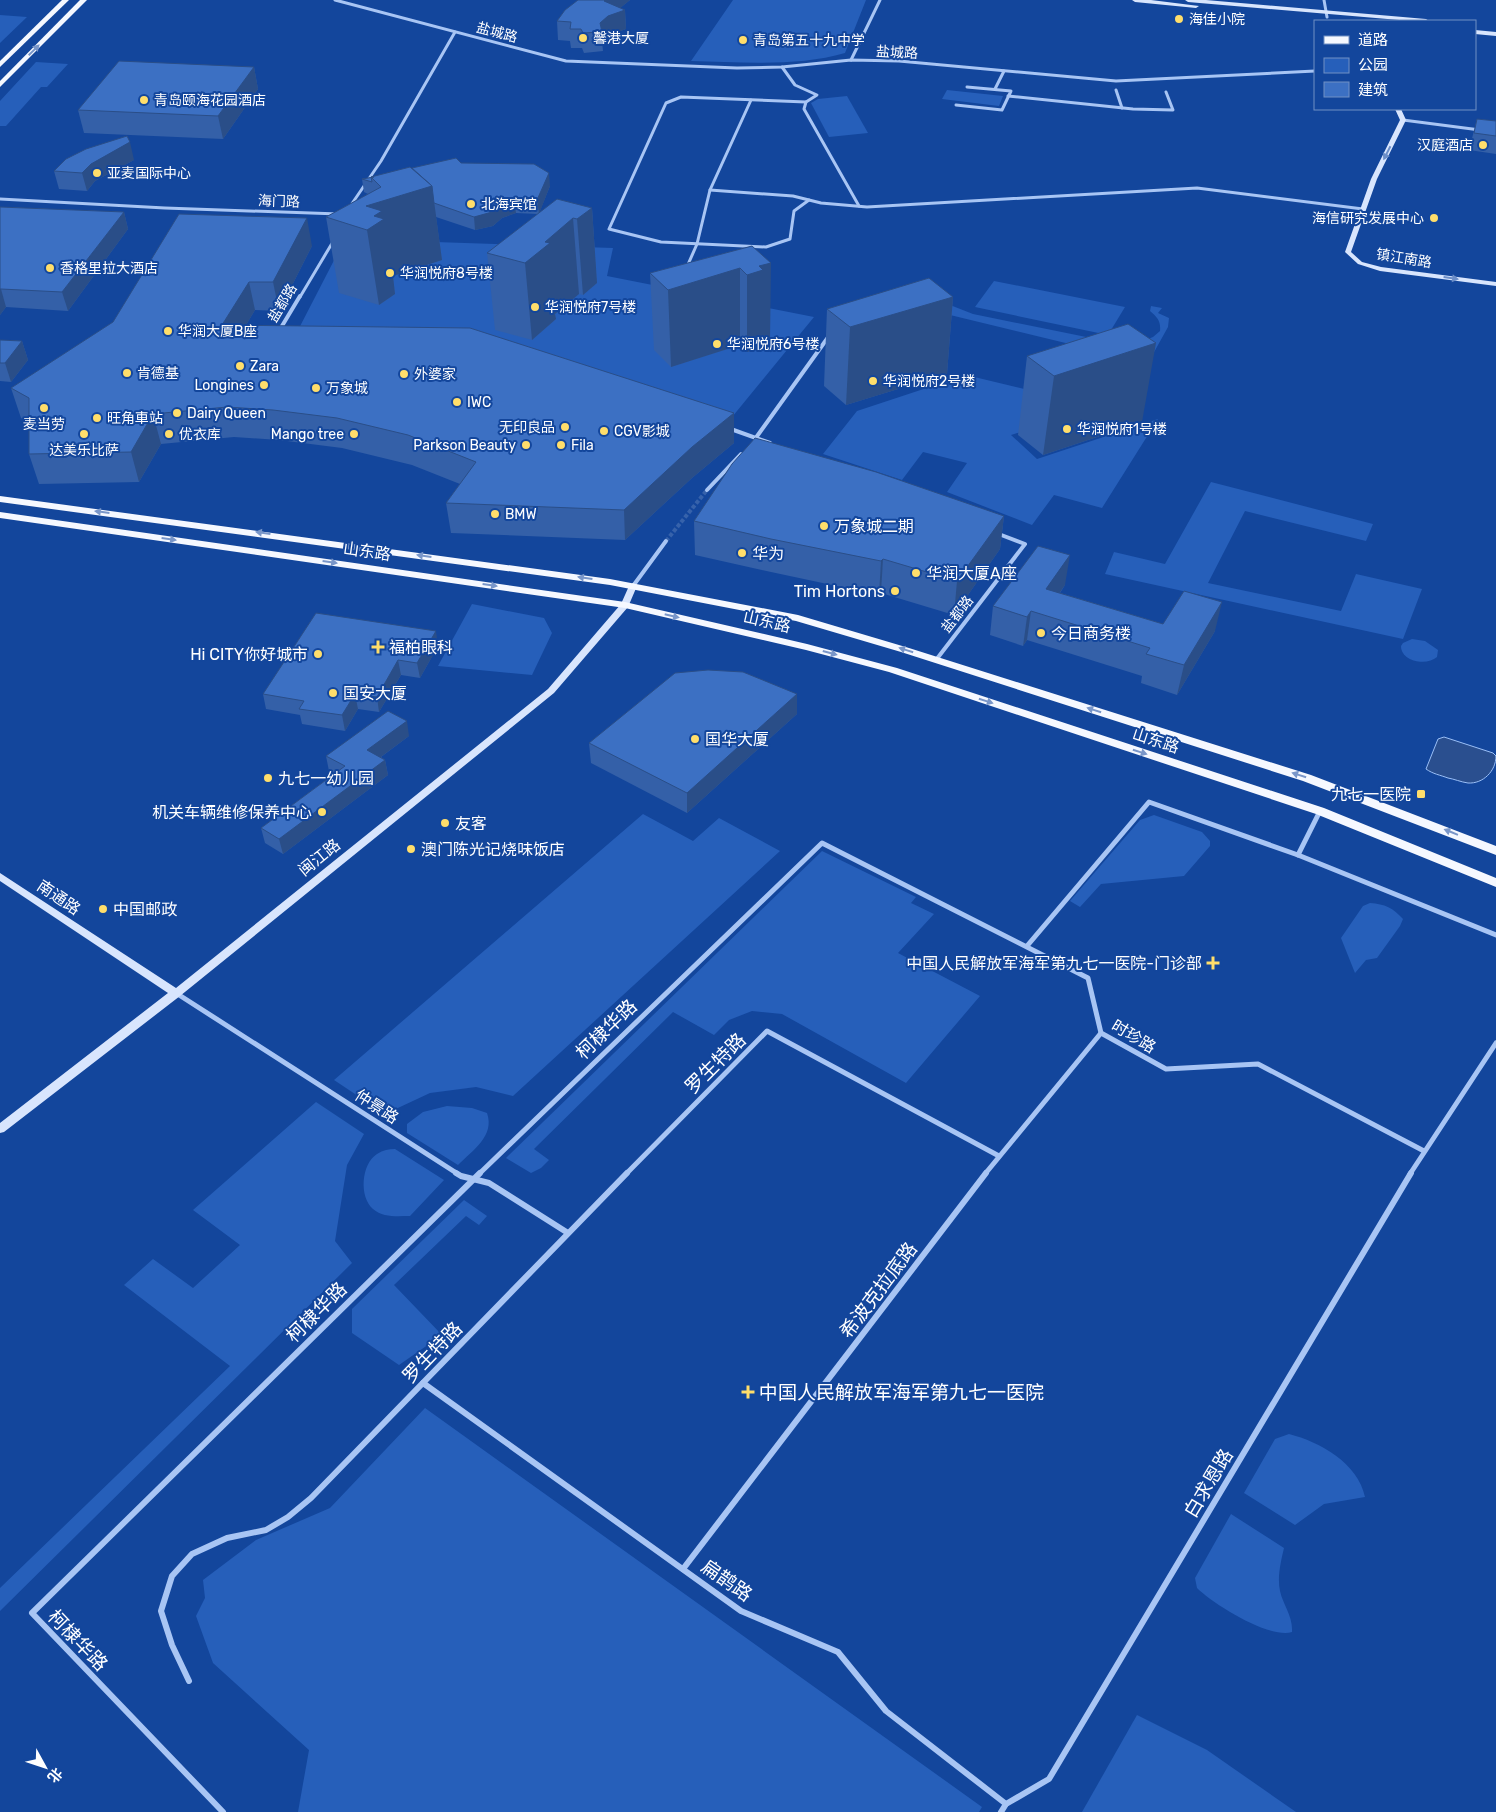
<svg xmlns="http://www.w3.org/2000/svg" width="1496" height="1812" font-family="Rubik,'Noto Sans SC',sans-serif">
<rect width="100%" height="100%" fill="#13469c"/>
<g fill="#265fba">
<path d="M733,0h133l-21,53c-47,14 -106,9 -154,8z"/>
<path d="M0,15l27,2 -27,26z"/>
<path d="M36,62l32,2 -21,23h-6l-35,39h-6v-25z"/>
<path d="M947,90l56,6 -4,10 -57,-7z"/>
<path d="M847,96l21,37 -39,4 -18,-34 7,-4z"/>
<path d="M345,239l268,9 -6,28 207,41 -86,105 -433,-86z"/>
<path d="M994,281l131,26 -17,28 -133,-28z"/>
<path d="M950,305l23,9 133,27h37l10,-4 7,-6c1,-10 -3,-14 -10,-20l1,-5 11,2 -4,5 11,5 -1,9 -20,36 -202,-49z"/>
<path d="M966,375l133,32 -88,28 26,24 121,-40 -56,89 -48,-13 -22,30 -85,-33 20,-29 -44,-11 -21,28 -79,-26 34,-43z"/>
<path d="M1211,482l162,42 -7,17 -121,-30 -37,72 133,28 15,-37 66,15 -19,50 -298,-65 9,-22 51,12z"/>
<path d="M472,604l72,14 8,15 -20,42 -94,-9z"/>
<path d="M1412,639l13,2 13,9 -1,7c-10,9 -36,5 -36,-11l2,-3z"/>
<path d="M643,814l50,27 26,-23 61,33 -267,245 -37,-9 -46,6 -45,21 -51,-34z"/>
<path d="M1154,815l48,17 8,9v5l-26,30 -83,8 -21,23 -10,-6 70,-81z"/>
<path d="M822,851l94,46 -5,6 23,11 -36,39 82,43 -74,87 -124,-69 -30,-3 -23,9 -15,15 -41,-23 -139,137 15,11 -8,8 -10,5 -25,-15z"/>
<path d="M1370,903c15,1 23,5 33,16l-3,7 -23,32 -11,2 -11,13 -14,-35 22,-32z"/>
<path d="M316,1102l48,32 -17,31 -12,76 17,22 -352,348v-23l230,-222 -106,-81 29,-26 40,29 47,-43 -47,-35z"/>
<path d="M447,1106l25,2 15,5c8,23 -14,37 -29,52l-51,-32v-9l16,-12z"/>
<path d="M395,1149l49,31 -34,36c-12,0 -27,2 -37,-7 -14,-12 -12,-45 4,-55 6,-4 12,-5 18,-5z"/>
<path d="M464,1200l23,16 -8,9 -13,-9 -72,69 48,50 -43,30 -47,-32v-24z"/>
<path d="M425,1408l557,399 -3,5h-681l11,-62 -96,-87 -17,-47 9,-18 -2,-18 53,-40 74,-32z"/>
<path d="M1289,1434c31,8 69,29 76,63l-41,7 -29,21 -51,-32 31,-54z"/>
<path d="M1231,1514l53,34c-3,13 -7,29 -4,43 3,14 13,25 12,41 -23,7 -79,-28 -95,-44l-2,-10z"/>
<path d="M1137,1715l70,35 89,62h-214z"/>
</g>
<path fill="#2a4f8f" stroke="#9abff7" d="M1444,737l49,16 3,3c0,15 -13,28 -28,27 -7,-1 -14,-4 -20,-5 -8,-3 -15,-4 -22,-9l12,-30z"/>
<g fill="none" stroke-linecap="round" stroke-linejoin="round">
<path stroke="#3662ab" stroke-width="4" stroke-dasharray="4 2" stroke-linecap="butt" d="M666,541l41,-51"/>
<g stroke="#a8c5f4" stroke-width="3">
<path d="M335,0l231,61 171,7 45,-1 69,-7 48,1 217,20 199,-10"/>
<path d="M1324,0l3,17"/>
<path d="M851,60l29,-60"/>
<path d="M782,67l13,18 22,10 -11,7 -2,7 55,97"/>
<path d="M995,89l9,-18"/>
<path d="M1116,90l6,18"/>
<path d="M1008,96l125,13 40,1 -7,-18"/>
<path d="M806,102l-125,-5 -15,6 -57,126 52,13 105,5 24,-8 4,-28 15,-11"/>
<path d="M956,105l46,5 9,-19 -44,-4"/>
<path d="M1403,120l77,10"/>
<path d="M710,190l83,6 28,7 46,4 330,-19 166,21"/>
<path d="M0,199l165,9 174,6"/>
<path d="M349,208l32,-47 74,-129"/>
<path d="M686,269l11,-25 13,-54 41,-90"/>
<path d="M300,297l34,-57"/>
</g>
<g stroke="#a8c5f4" stroke-width="4">
<path d="M279,331l21,-35"/>
<path d="M728,428l42,15"/>
<path d="M755,439l74,-103"/>
<path d="M707,490l34,-36"/>
<path d="M633,586l33,-45"/>
<path d="M936,660l89,-116 -29,-11"/>
</g>
<g stroke="#a8c5f4" stroke-width="5">
<path d="M1298,855l22,-44"/>
<path d="M1027,946l122,-144 149,53 198,80"/>
<path d="M176,993l282,181"/>
<path d="M479,1174l343,-331 266,135 13,55 65,36 92,-5 166,87"/>
<path d="M626,1174l141,-143 232,125"/>
<path d="M985,1174l116,-141"/>
<path d="M1410,1174l86,-131"/>
</g>
<g stroke="#a8c5f4" stroke-width="6">
<path d="M456,1173l5,3 28,7 79,50"/>
<path d="M423,1383l318,228 97,41 48,59 120,93"/>
<path d="M683,1569l303,-396"/>
<path d="M189,1681l-17,-36 -11,-34 11,-35 20,-22 35,-16 39,-8 22,-13 23,-19 316,-325"/>
<path d="M223,1812l-191,-199 448,-440"/>
<path d="M1001,1812l5,-8 43,-25 362,-606"/>
</g>
<g fill="#d8e5fd" fill-rule="evenodd">
<path d="M1132,0h19l48,6 -3,2 -61,-6z"/>
<path d="M1185,0h21l220,19 3,2h-18l-223,-19z"/>
<path d="M1475,30l21,2v4l-21,-2z"/>
<path d="M1395,109h6l5,11 -29,59 -26,73 11,10 19,5 115,15v4l-116,-15 -22,-7 -13,-12 26,-73 29,-59z"/>
<path d="M633,583l4,3 -9,21 -74,86 -374,303 -176,136 -4,1v-10l168,-130 -168,-112v-8l176,115 372,-299 73,-85 8,-18z"/>
</g>
<g fill="#f5f8ff" fill-rule="evenodd">
<path d="M62,0h7l-69,67v-6z"/>
<path d="M80,0h7l-87,87v-6z"/>
<path d="M0,496l610,83 188,36 111,33 402,127 185,71v9l-193,-74 -402,-129 -105,-31 -186,-36 -610,-83z"/>
<path d="M0,512l625,90 182,42 90,24 427,140 172,70v9l-180,-73 -427,-142 -83,-22 -181,-42 -625,-90z"/>
</g>
</g>
<g fill="#3460a8">
<path d="M578,0h52l-10,8 5,2 1,19 -17,6 -7,6 1,10 -19,2 -2,-5h-11l-1,-7 -12,-1 -1,-19z"/>
<path d="M254,67l4,22 -35,50 -139,-6 -6,-23z"/>
<path d="M1477,119l19,2v33l-27,-4z"/>
<path d="M134,160l-39,21 -8,10 -28,-2 -5,-18z"/>
<path d="M461,163l89,23 -11,27 53,-5 5,75 -14,12 -4,-1 -24,20 1,5 -24,21 -37,-10 -8,-77 51,-39 -22,-1 -14,5 -9,8 -18,4 -39,-13 6,43 -49,16 2,18 -16,11 -40,-12 -13,-76 42,-23 -4,-2 -2,-13 50,-11z"/>
<path d="M0,207l124,5 4,17 -60,82 -62,-4 -6,8z"/>
<path d="M312,246l-33,65 -24,-1 -9,15 488,88v30l-42,35 -67,62 -174,-7 -5,-30 14,-19 -48,-19 -70,-17 -63,-8 -45,-3 -73,7 -22,38 -100,2 -10,-30v-32l-8,-4 -10,-30z"/>
<path d="M752,246l18,94 -7,2v5l-16,5 -7,-7 -69,22 -17,-17 -4,-77z"/>
<path d="M953,297l-6,77 -101,31 -22,-19 3,-77z"/>
<path d="M0,340l22,1 6,19 -17,22 -11,-1z"/>
<path d="M1027,356l115,66 -99,33 -25,-20z"/>
<path d="M1004,516l-4,33 -46,66 -73,-22 -2,2 -108,-23 -76,-17 -1,-34z"/>
<path d="M1065,585l-5,8 103,31 52,7 -38,64 -36,-12 1,-7 -115,-36 -4,6 -33,-11 3,-29z"/>
<path d="M438,646l-18,32 -19,-3 -22,37 -21,-3 -13,22 -43,-7 -2,-9 -34,-6 -3,-15z"/>
<path d="M797,694v20l-110,99 -96,-50 -2,-20z"/>
<path d="M409,736l-28,21 4,3 3,15 -105,79 -18,-11 -4,-15 73,-54 -5,-3 -3,-15z"/>
</g>
<g fill="#2a4e88">
<path d="M605,0h25l-17,14 12,-4 1,19 -17,6 -7,6v-9l-2,-9 4,-22z"/>
<path d="M254,67l4,22 -35,50 -5,-23z"/>
<path d="M130,142l4,18 -39,21 -8,10 -5,-18 9,-9z"/>
<path d="M549,173l1,13 -11,28 -2,-14z"/>
<path d="M432,186l10,74 -49,16 2,18 -16,11 -12,-75 -1,-24z"/>
<path d="M514,199l2,14 -14,5 -9,8 -18,4 -1,-13 26,-13z"/>
<path d="M592,208l5,75 -14,12 -6,-76z"/>
<path d="M124,212l4,17 -60,82 -6,-19z"/>
<path d="M307,218l5,28 -33,65 -6,-29z"/>
<path d="M573,218l6,76 -24,20 1,5 -24,21 -7,-77 20,-21z"/>
<path d="M771,263l-1,77 -7,2v5l-16,5v-77l12,-9z"/>
<path d="M740,268v77l-69,22 -3,-77z"/>
<path d="M249,282l6,28 -26,44 -7,-29z"/>
<path d="M0,289h1l5,18 -6,8z"/>
<path d="M953,297l-6,77 -101,31 4,-78z"/>
<path d="M22,341l6,19 -17,22 -6,-19z"/>
<path d="M1156,343l-14,79 -99,33 11,-79z"/>
<path d="M734,413v30l-42,35 -67,62 -1,-30 68,-63z"/>
<path d="M153,414l8,30 -22,38 -8,-30z"/>
<path d="M1004,516l-4,33 -46,66 3,-34z"/>
<path d="M1070,555l-5,30 -21,30 2,-26z"/>
<path d="M883,559l-2,34 -2,2 2,-34z"/>
<path d="M1222,602l-7,29 -38,64 7,-30z"/>
<path d="M1031,611l-4,29 -4,6 4,-29z"/>
<path d="M436,631l2,15 -18,32 -3,-15z"/>
<path d="M398,660l3,15 -22,37 -2,-15z"/>
<path d="M355,694l3,15 -13,22 -3,-16z"/>
<path d="M797,694v20l-110,99v-20z"/>
<path d="M407,721l2,15 -39,29 -3,-15z"/>
<path d="M385,760l3,15 -105,79 -4,-15z"/>
</g>
<g fill="#3c70c3" stroke="#2a4e88">
<path d="M578,0h27l-1,1 21,9 -17,6 -8,7 2,9 -19,1 -2,-4h-11l1,-7 -14,-1 8,-11z"/>
<path d="M119,61l135,6 -36,49 -140,-6z"/>
<path d="M1477,119l19,2v15l-22,-3z"/>
<path d="M127,136l3,6 -39,22 -9,9 -28,-2 12,-12 20,-10z"/>
<path d="M456,158l5,5 73,1 15,9 -12,27 -23,-1 -14,5 -8,8 -18,5 -40,-14 -2,-17 -20,-18z"/>
<path d="M410,167l22,19 -66,20 16,5 -8,5 10,3 -17,11 -41,-13 55,-30 -10,-10z"/>
<path d="M371,177l1,5 -10,-3 12,-2z"/>
<path d="M557,199l35,9 -15,11 -4,-1 -28,24 5,1 -25,20 -38,-10z"/>
<path d="M0,207l124,5 -62,80 -61,-3h-1z"/>
<path d="M179,214l128,4 -34,64h-24l-27,43 248,3 264,85 -42,34 -68,63 -178,-7 30,-41 -68,-27 -71,-17 -64,-8 -46,-3 -74,7 -22,38 -102,2v-56l-18,-10 102,-66z"/>
<path d="M752,246l19,17 -12,3 4,4 -16,5 -7,-7 -72,22 -18,-17z"/>
<path d="M929,278l24,19 -103,30 -23,-18z"/>
<path d="M1128,324l28,19 -102,33 -27,-20z"/>
<path d="M0,340l22,1 -17,22h-5z"/>
<path d="M755,438l121,34 128,44 -47,65 -74,-22 -2,2 -110,-22 -77,-18 38,-57z"/>
<path d="M1038,546l32,9 -24,34 117,35 21,-33 38,11 -38,63 -38,-11 4,-6 -119,-37 -4,6 -34,-11z"/>
<path d="M316,613l120,18 -19,32 -19,-3 -21,37 -22,-3 -13,21 -43,-6 5,-8 -41,-7z"/>
<path d="M708,670l35,2 54,22 -110,99 -98,-50 86,-70z"/>
<path d="M388,711l19,10 -40,29 18,10 -106,79 -18,-11 84,-62 -19,-10z"/>
</g>
<defs><path id="oneway-solid" d="M-6-.8H1V-3.2L6.5 0L1 3.2V.8H-6Z" transform="scale(1.25)"/></defs>
<g fill="#7996c9">
<use href="#oneway-solid" transform="translate(34 50) rotate(-45)"/>
<use href="#oneway-solid" transform="translate(102 512) rotate(-173)"/>
<use href="#oneway-solid" transform="translate(263 533) rotate(-172)"/>
<use href="#oneway-solid" transform="translate(169 539) rotate(8)"/>
<use href="#oneway-solid" transform="translate(424 556) rotate(-172)"/>
<use href="#oneway-solid" transform="translate(330 562) rotate(8)"/>
<use href="#oneway-solid" transform="translate(585 578) rotate(-172)"/>
<use href="#oneway-solid" transform="translate(490 585) rotate(8)"/>
<use href="#oneway-solid" transform="translate(672 616) rotate(13)"/>
<use href="#oneway-solid" transform="translate(906 650) rotate(-163)"/>
<use href="#oneway-solid" transform="translate(830 653) rotate(15)"/>
<use href="#oneway-solid" transform="translate(986 701) rotate(18)"/>
<use href="#oneway-solid" transform="translate(1094 710) rotate(-162)"/>
<use href="#oneway-solid" transform="translate(1140 752) rotate(18)"/>
<use href="#oneway-solid" transform="translate(1299 775) rotate(-162)"/>
<use href="#oneway-solid" transform="translate(1451 832) rotate(-158)"/>
</g>
<g fill="#6c8ec8">
<use href="#oneway-solid" transform="translate(1387 153) rotate(117)"/>
<use href="#oneway-solid" transform="translate(1451 278) rotate(8)"/>
</g>
<g fill="#ffde6b" stroke="#13469c" stroke-width="2">
<circle cx="1179" cy="19" r="5"/>
<circle cx="583" cy="38" r="5"/>
<circle cx="743" cy="40" r="5"/>
<circle cx="144" cy="100" r="5"/>
<circle cx="1483" cy="145" r="5"/>
<circle cx="97" cy="173" r="5"/>
<circle cx="471" cy="204" r="5"/>
<circle cx="1434" cy="218" r="5"/>
<circle cx="50" cy="268" r="5"/>
<circle cx="390" cy="273" r="5"/>
<circle cx="535" cy="307" r="5"/>
<circle cx="168" cy="331" r="5"/>
<circle cx="717" cy="344" r="5"/>
<circle cx="240" cy="366" r="5"/>
<circle cx="127" cy="373" r="5"/>
<circle cx="404" cy="374" r="5"/>
<circle cx="873" cy="381" r="5"/>
<circle cx="264" cy="385" r="5"/>
<circle cx="316" cy="388" r="5"/>
<circle cx="457" cy="402" r="5"/>
<circle cx="44" cy="408" r="5"/>
<circle cx="177" cy="413" r="5"/>
<circle cx="97" cy="418" r="5"/>
<circle cx="565" cy="427" r="5"/>
<circle cx="1067" cy="429" r="5"/>
<circle cx="604" cy="431" r="5"/>
<circle cx="84" cy="434" r="5"/>
<circle cx="169" cy="434" r="5"/>
<circle cx="354" cy="434" r="5"/>
<circle cx="526" cy="445" r="5"/>
<circle cx="561" cy="445" r="5"/>
<circle cx="495" cy="514" r="5"/>
<circle cx="824" cy="526" r="5"/>
<circle cx="742" cy="553" r="5"/>
<circle cx="916" cy="573" r="5"/>
<circle cx="895" cy="591" r="5"/>
<circle cx="1041" cy="633" r="5"/>
<path d="M375.5 639.5h5v5h5v5h-5v5h-5v-5h-5v-5h5z"/>
<circle cx="318" cy="654" r="5"/>
<circle cx="333" cy="693" r="5"/>
<circle cx="695" cy="739" r="5"/>
<circle cx="268" cy="778" r="5"/>
<rect x="1416" y="789" width="10" height="10" rx="2.5"/>
<circle cx="322" cy="812" r="5"/>
<circle cx="445" cy="823" r="5"/>
<circle cx="411" cy="849" r="5"/>
<circle cx="103" cy="909" r="5"/>
<path d="M1210.5 955.5h5v5h5v5h-5v5h-5v-5h-5v-5h5z"/>
<path d="M745.5 1384.5h5v5h5v5h-5v5h-5v-5h-5v-5h5z"/>
</g>
<g text-anchor="middle" stroke-width="4" stroke-linejoin="round" paint-order="stroke">
<g font-size="14" fill="#fff" stroke="#13469c" text-anchor="start">
<text x="1189" y="24">海佳小院</text>
<text x="593" y="43">馨港大厦</text>
<text x="753" y="45">青岛第五十九中学</text>
<text x="154" y="105">青岛颐海花园酒店</text>
<text x="1473" y="150" text-anchor="end">汉庭酒店</text>
<text x="107" y="178">亚麦国际中心</text>
<text x="481" y="209">北海宾馆</text>
<text x="1424" y="223" text-anchor="end">海信研究发展中心</text>
<text x="60" y="273">香格里拉大酒店</text>
<text x="400" y="278">华润悦府8号楼</text>
<text x="545" y="312">华润悦府7号楼</text>
<text x="178" y="336">华润大厦B座</text>
<text x="727" y="349">华润悦府6号楼</text>
<text x="250" y="371">Zara</text>
<text x="137" y="378">肯德基</text>
<text x="414" y="379">外婆家</text>
<text x="883" y="386">华润悦府2号楼</text>
<text x="254" y="390" text-anchor="end">Longines</text>
<text x="326" y="393">万象城</text>
<text x="467" y="407">IWC</text>
<text x="187" y="418">Dairy Queen</text>
<text x="107" y="423">旺角車站</text>
<text x="44" y="429" text-anchor="middle">麦当劳</text>
<text x="555" y="432" text-anchor="end">无印良品</text>
<text x="1077" y="434">华润悦府1号楼</text>
<text x="614" y="436">CGV影城</text>
<text x="179" y="439">优衣库</text>
<text x="344" y="439" text-anchor="end">Mango tree</text>
<text x="516" y="450" text-anchor="end">Parkson Beauty</text>
<text x="571" y="450">Fila</text>
<text x="84" y="455" text-anchor="middle">达美乐比萨</text>
<text x="505" y="519">BMW</text>
</g>
<g font-size="14" fill="#fff" stroke="#13469c">
<text transform="translate(497 32) rotate(15)" y="5">盐城路</text>
<text transform="translate(897 52) rotate(3)" y="5">盐城路</text>
<text transform="translate(279 201) rotate(2)" y="5">海门路</text>
<text transform="translate(1404 258) rotate(9)" y="5">镇江南路</text>
<text transform="translate(282 303) rotate(-59)" y="5">盐都路</text>
<text transform="translate(957 614) rotate(-52)" y="5">盐都路</text>
</g>
<g font-size="16" fill="#fff" stroke="#13469c" text-anchor="start">
<text x="834" y="532">万象城二期</text>
<text x="752" y="559">华为</text>
<text x="926" y="579">华润大厦A座</text>
<text x="885" y="597" text-anchor="end">Tim Hortons</text>
<text x="1051" y="639">今日商务楼</text>
<text x="389" y="653">福柏眼科</text>
<text x="308" y="660" text-anchor="end">Hi CITY你好城市</text>
<text x="343" y="699">国安大厦</text>
<text x="705" y="745">国华大厦</text>
<text x="278" y="784">九七一幼儿园</text>
<text x="1411" y="800" text-anchor="end">九七一医院</text>
<text x="312" y="818" text-anchor="end">机关车辆维修保养中心</text>
<text x="455" y="829">友客</text>
<text x="421" y="855">澳门陈光记烧味饭店</text>
<text x="113" y="915">中国邮政</text>
<text x="1202" y="969" text-anchor="end">中国人民解放军海军第九七一医院-门诊部</text>
</g>
<g font-size="16" fill="#fff" stroke="#13469c">
<text transform="translate(367 551) rotate(8)" y="6">山东路</text>
<text transform="translate(767 621) rotate(13)" y="6">山东路</text>
<text transform="translate(1156 740) rotate(18)" y="6">山东路</text>
<text transform="translate(319 857) rotate(-39)" y="6">闽江路</text>
<text transform="translate(59 897) rotate(34)" y="6">南通路</text>
<text transform="translate(1134 1036) rotate(31)" y="6">时珍路</text>
<text transform="translate(377 1106) rotate(33)" y="6">仲景路</text>
</g>
<g font-size="19" fill="#fff" stroke="#13469c">
<text transform="translate(606 1029) rotate(-44)" y="7">柯棣华路</text>
<text transform="translate(715 1063) rotate(-45)" y="7">罗生特路</text>
<text transform="translate(878 1290) rotate(-53)" y="7">希波克拉底路</text>
<text transform="translate(316 1312) rotate(-45)" y="7">柯棣华路</text>
<text transform="translate(432 1352) rotate(-46)" y="7">罗生特路</text>
<text transform="translate(1208 1483) rotate(-59)" y="7">白求恩路</text>
<text transform="translate(727 1580) rotate(35)" y="7">扁鹊路</text>
<text transform="translate(78 1640) rotate(46)" y="7">柯棣华路</text>
</g>
<g font-size="19" fill="#fff" stroke="#13469c" text-anchor="start">
<text x="759" y="1399">中国人民解放军海军第九七一医院</text>
</g>
</g>
<rect x="1314" y="20" width="162" height="90" fill="#13469c" stroke="#7190c4"/>
<rect x="1324" y="36" width="25" height="8" fill="#f5f8ff" stroke="#7190c4"/>
<text x="1358" y="45" font-size="15" fill="#ffffff">道路</text>
<rect x="1324" y="58" width="25" height="15" fill="#265fba" stroke="#7190c4"/>
<text x="1358" y="70" font-size="15" fill="#ffffff">公园</text>
<rect x="1324" y="82" width="25" height="15" fill="#3c70c3" stroke="#7190c4"/>
<text x="1358" y="95" font-size="15" fill="#ffffff">建筑</text>
<g transform="translate(45 1767) rotate(130)" stroke="#13469c" stroke-width="4" paint-order="stroke">
<path d="M0-4L9 19L0 12L-9 19Z" fill="#ffffff"/>
<text y="-8" font-size="14" font-weight="bold" text-anchor="middle" fill="#ffffff">北</text>
</g>
</svg>
